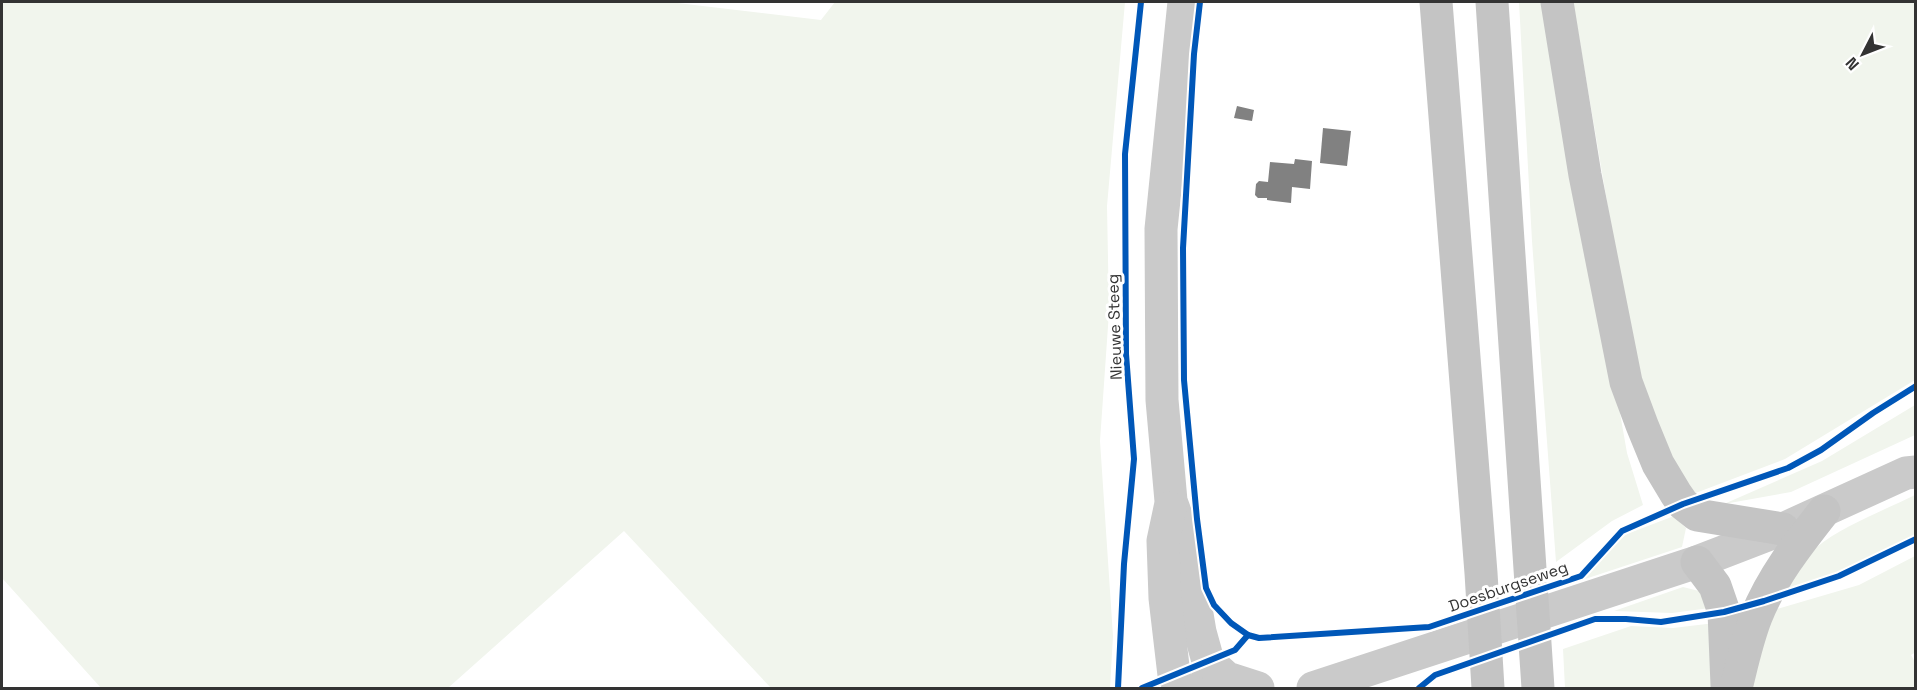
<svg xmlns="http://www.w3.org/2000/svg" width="1917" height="690" font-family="'Space Grotesk',sans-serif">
<rect width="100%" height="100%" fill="#fff"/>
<g fill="#f1f5ed">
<path d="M2,2h667l152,18 14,-18h290l-18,204 2,106 -9,129 13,195 -3,52h-339l-147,-157 -176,157h-347l-99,-110z"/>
<path d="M1519,2h29l79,451 16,52 -31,16 -56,41 -24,-321z"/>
<path d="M1573,2h342v378l-130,79 -92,35 -50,-81z"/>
<path d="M1915,405v30l-124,57 -67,12 98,-43z"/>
<path d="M1915,495v42c-46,26 -88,39 -138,55 12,-16 24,-32 40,-45 23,-20 70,-38 98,-52z"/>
<path d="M1674,516l12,12 -4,19 -97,32 25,-32 17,-13z"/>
<path d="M1915,556l1,96 -5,3 4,7v26h-170l18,-75 96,-28z"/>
<path d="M1683,587l16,4 11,17 -38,5 -58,-2z"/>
<path d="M1715,623l-4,65h-146l-2,-39 68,-23 42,2z"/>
</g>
<g fill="#818181">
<path d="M1237,106l17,4 -2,11 -18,-3z"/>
<path d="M1323,128l28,3 -4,35 -27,-3z"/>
<path d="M1295,159l17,2 -2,28 -18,-2 -1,16 -24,-3v-2h-9l-3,-3 1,-11 3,-3 9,1 2,-20 24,2z"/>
</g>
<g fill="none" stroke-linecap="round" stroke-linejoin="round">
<g stroke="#cacaca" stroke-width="33">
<path d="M1184,2l-23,227 1,171 9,101 13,36 16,95 8,29v27"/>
<path d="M1170,508l-7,33 2,57 9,77 6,13"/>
<path d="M1208,661l19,17 31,10"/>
<path d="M1313,688l384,-126 86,-33 123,-56 10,-1"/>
</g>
<g stroke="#c4c4c4" stroke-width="33">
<path d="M1436,2l45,571 7,115"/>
<path d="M1492,2l46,686"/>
<path d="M1557,2l28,173 41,207 16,43 16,39 18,30 7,10 14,11 86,14"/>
<path d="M1697,562l18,24 9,26 3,73"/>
<path d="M1736,688c6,-24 11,-48 20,-71 16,-40 42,-73 68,-106"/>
</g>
<g stroke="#fff" stroke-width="10">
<g id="cycleway">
<path d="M1200,2l-6,52 -11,194 1,132 13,139 9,69 8,17 17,18 17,12 11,3 170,-11 152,-51 41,-45 61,-27 105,-36 33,-18 52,-37 43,-27"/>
<path d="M1118,688l6,-124 10,-105 -8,-105 -1,-200 16,-152"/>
<path d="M1142,688l93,-38 13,-15"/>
<path d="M1419,688l16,-13 160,-56h31l35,3 63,-10 40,-11 75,-25 77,-37"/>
</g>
</g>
<use href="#cycleway" stroke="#0057b8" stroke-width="6"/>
</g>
<g text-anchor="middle" stroke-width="6" stroke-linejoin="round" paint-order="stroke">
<g font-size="16" fill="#333" stroke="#fff">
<text transform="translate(1114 327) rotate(-92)" y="6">Nieuwe Steeg</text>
<text transform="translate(1508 586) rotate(-19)" y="6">Doesburgseweg</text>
</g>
</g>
<rect width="1917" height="690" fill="none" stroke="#333333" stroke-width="6"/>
<g transform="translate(1863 54) rotate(228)" stroke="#ffffff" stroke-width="4.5" paint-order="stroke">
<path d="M0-4.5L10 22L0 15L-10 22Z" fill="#333333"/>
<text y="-9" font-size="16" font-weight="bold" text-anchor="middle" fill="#333333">N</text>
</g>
</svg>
